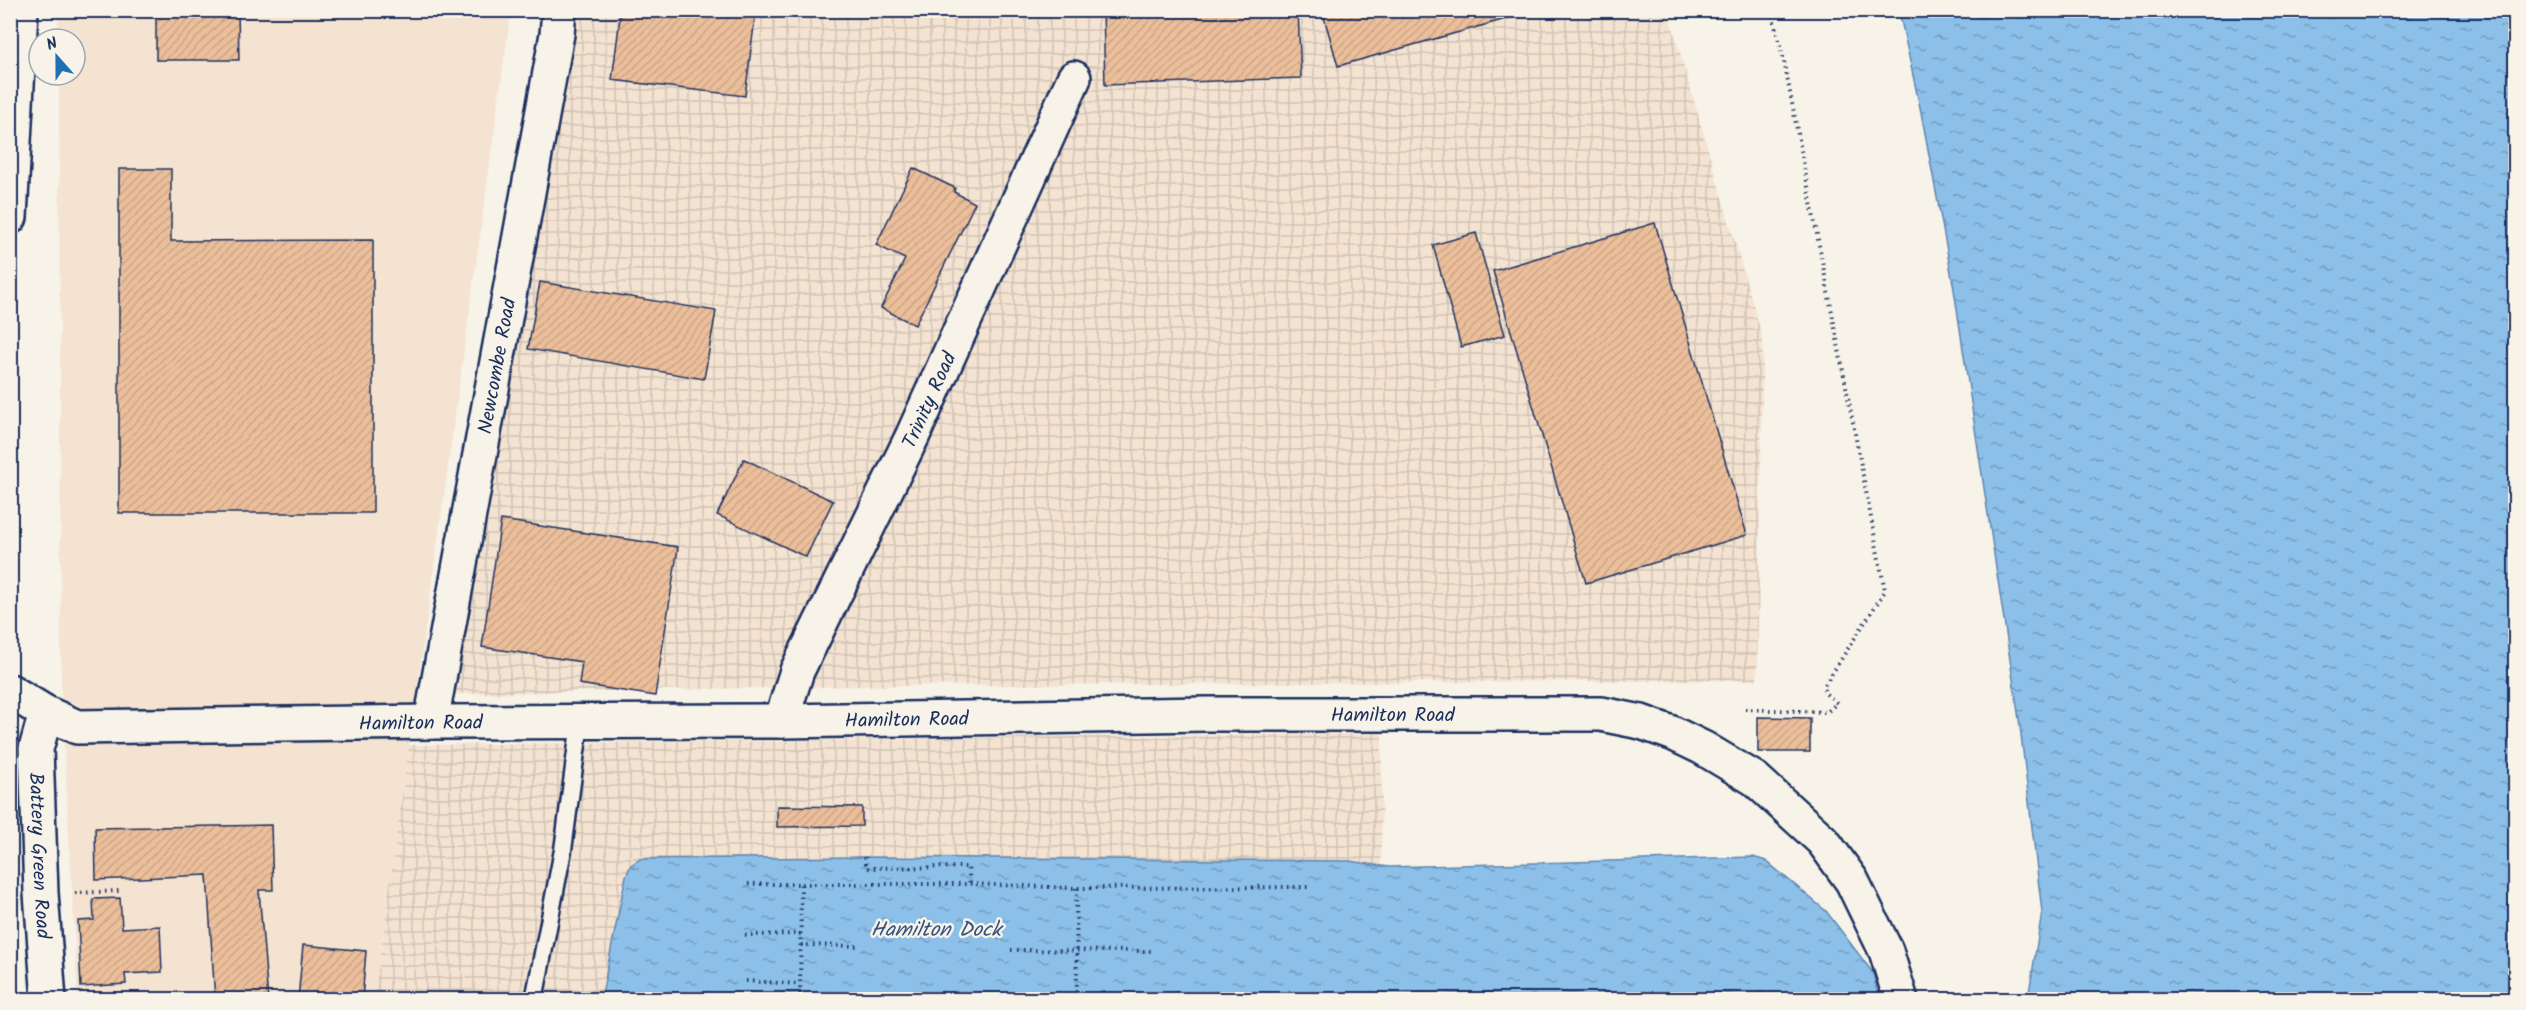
<svg xmlns="http://www.w3.org/2000/svg" width="2526" height="1010" font-family="Kalam,sans-serif">
<defs>
<pattern id="industrial-grid" width="8" height="8" patternUnits="userSpaceOnUse" patternTransform="scale(1.5)"><rect width="8" height="8" fill="#f4e3d1"/><path d="M0 4h8M4 0v8" fill="none" stroke="#d1c3b6"/></pattern>
<pattern id="water-ripples" width="26" height="14" patternUnits="userSpaceOnUse" patternTransform="scale(1.5)"><rect width="26" height="14" fill="#8cc0e9"/><path d="M2 4q2-2 4 0t4 0M15 11q2-2 4 0t4 0" fill="none" stroke="#729cc0"/></pattern>
<pattern id="building-hatch" width="6" height="6" patternUnits="userSpaceOnUse" patternTransform="scale(1.5)"><rect width="6" height="6" fill="#ecbf9b"/><path d="M-1 1l2-2M0 6l6-6M5 7l2-2" fill="none" stroke="#caa488"/></pattern>
</defs>
<rect width="100%" height="100%" fill="#f7f3e8"/>
<filter id="ink" filterUnits="userSpaceOnUse"><feTurbulence type="fractalNoise" baseFrequency=".0167" numOctaves="2"/><feDisplacementMap in="SourceGraphic" scale="12" xChannelSelector="R" yChannelSelector="G"/><feConvolveMatrix kernelMatrix="1 2 1 2 8 2 1 2 1" color-interpolation-filters="sRGB"/></filter>
<g filter="url(#ink)">
<path fill="#f4e3d1" d="M58,11h453l-137,988h-296l-17,-311 -2,-613h16v-36h-16z"/>
<g fill="url(#industrial-grid)">
<path d="M572,11h1096l95,328 -6,341 -892,6 -413,8z"/>
<path d="M1382,733l-1,139 -755,4 -25,123 -227,1 35,-255z"/>
</g>
<g fill="url(#water-ripples)" stroke="#5f86b1" stroke-width="1.5">
<path d="M1899,11h616v988h-487l14,-87 -22,-186 -67,-443 -32,-171z"/>
<path d="M865,857l484,4 40,6 364,-10 13,4 60,50 47,62 6,26h-1278l25,-123 5,-11 9,-6z"/>
</g>
<g fill="url(#building-hatch)" stroke="#1b2f5e" stroke-width="1.5">
<path d="M156,10h82l1,50h-83z"/>
<path d="M621,10h135l-11,86 -133,-16z"/>
<path d="M1103,10h195l3,68 -196,7z"/>
<path d="M1322,10h216l-200,56z"/>
<path d="M913,168l42,20 -1,4 21,11 -60,122 -34,-17 24,-49 -29,-14z"/>
<path d="M119,169h52v72l202,-1v273h-254z"/>
<path d="M1655,223l92,312 -161,48 -93,-312z"/>
<path d="M1476,233l29,102 -44,12 -28,-102z"/>
<path d="M540,282l176,29 -12,68 -176,-30z"/>
<path d="M744,459l89,42 -27,56 -89,-42z"/>
<path d="M501,520l177,27 -23,149 -76,-12 3,-22 -100,-15z"/>
<path d="M1758,717l52,1v34h-52z"/>
<path d="M777,806l85,1v19l-85,1z"/>
<path d="M271,825l2,65h-14l9,110h-53l-8,-125 -111,5 -1,-52z"/>
<path d="M120,898l2,30 38,-2 2,46 -37,2 1,10 -45,3 -3,-66 16,-1 -1,-21z"/>
<path d="M303,945l63,6 -4,49h-64z"/>
</g>
<g fill="none" stroke-linecap="round" stroke-linejoin="round">
<g stroke="#1b2f5e" stroke-width="21">
<path id="lane" d="M534,1000l29,-150 17,-128"/>
</g>
<g stroke="#1b2f5e" stroke-width="38">
<g id="street">
<path d="M10,217l11,-207"/>
<path id="s1" d="M10,691l36,22 31,14 354,-5 350,-1 426,-7h394l40,8 31,11 31,15 52,31 68,62 29,40 34,70 15,49"/>
<path id="s2" d="M46,713l-10,36 5,144 8,107"/>
<path id="s3" d="M781,721l16,-50 115,-234 162,-359"/>
<path id="s4" d="M431,722l126,-688 2,-24"/>
</g>
</g>
<g stroke="#1b2f5e" stroke-width="4" stroke-dasharray="1.5 4.5" stroke-linecap="butt">
<path d="M1745,709l82,3 10,-9 -12,-10 -1,-7 61,-95 -101,-530 -13,-51"/>
<path d="M865,857l2,11 101,-1 2,17"/>
<path d="M748,884h222l106,4 235,-1"/>
<path d="M1076,888l1,112"/>
<path d="M75,893l44,-2"/>
<path d="M745,935l56,-1"/>
<path d="M801,945l59,1"/>
<path d="M1011,950l143,1"/>
<path d="M746,981l54,3"/>
<path d="M800,1000l1,-117"/>
</g>
<use href="#lane" stroke="#f7f3e8" stroke-width="16"/>
<use href="#street" stroke="#f7f3e8" stroke-width="33"/>
</g>
</g>
<g text-anchor="middle" stroke-width="5" stroke-linejoin="round" paint-order="stroke">
<g font-size="20" fill="#1b2f5e" stroke="#f7f3e8">
<text dy="7" stroke="none"><textPath href="#s4" startOffset="362">Newcombe Road</textPath></text>
<text dy="7" stroke="none"><textPath href="#s3" startOffset="354">Trinity Road</textPath></text>
<text dy="7" stroke="none"><textPath href="#s1" startOffset="1392">Hamilton Road</textPath></text>
<text dy="7" stroke="none"><textPath href="#s1" startOffset="906">Hamilton Road</textPath></text>
<text dy="7" stroke="none"><textPath href="#s1" startOffset="420">Hamilton Road</textPath></text>
<text dy="7" stroke="none"><textPath href="#s2" startOffset="144">Battery Green Road</textPath></text>
</g>
<g font-size="21" font-style="italic" fill="#375381" stroke="#f7f3e8">
<text x="936" y="936">Hamilton Dock</text>
</g>
</g>
<rect width="2526" height="1010" fill="none" stroke="#f7f3e8" stroke-width="36"/>
<rect x="18" y="18" width="2490" height="974" fill="none" stroke="#1b2f5e" stroke-width="2" filter="url(#ink)"/>
<g transform="translate(57 57) rotate(339)"><circle r="28" fill="#f7f3e8" stroke="#9fa5b1" stroke-width="1.5"/>
<path d="M0-4.5L10 22L0 15L-10 22Z" fill="#1f6fb2"/>
<text y="-9" font-size="16" font-weight="bold" text-anchor="middle" fill="#1b2f5e">N</text>
</g>
</svg>
